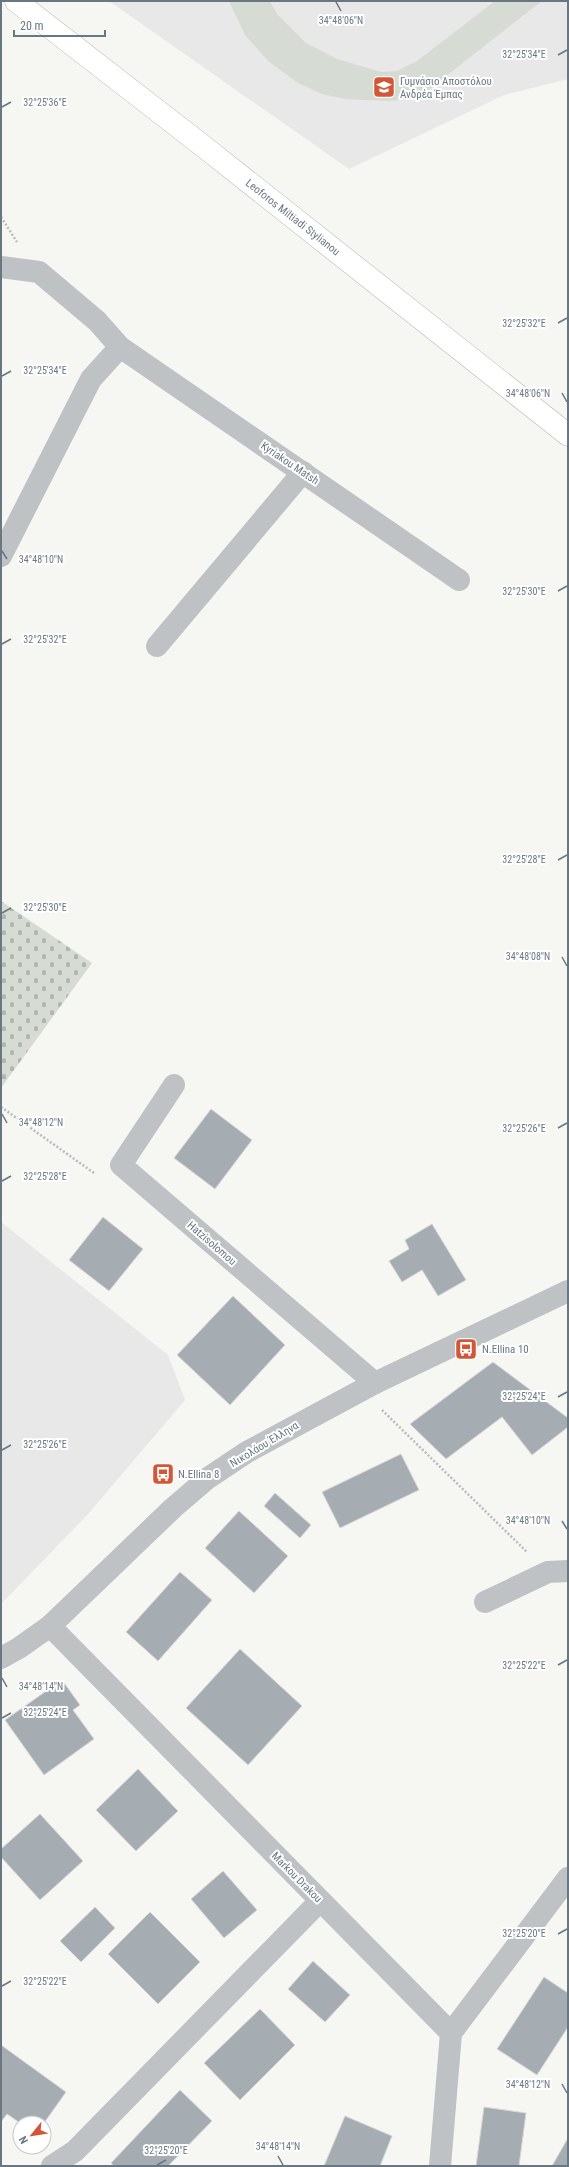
<svg xmlns="http://www.w3.org/2000/svg" width="569" height="2167" font-family="'Roboto Condensed',sans-serif">
<defs>
<pattern id="cemetery-stones" width="16" height="16" patternUnits="userSpaceOnUse"><rect width="16" height="16" fill="#d6dbd3"/><path d="M2 7V4a2 2 0 0 1 4 0v3zM10 15v-3a2 2 0 0 1 4 0v3z" fill="#b1b6b1"/></pattern>
</defs>
<rect width="100%" height="100%" fill="#f6f6f3"/>
<g fill="#e7e8e7">
<path d="M109,1h459v78l-64,16 -155,74z"/>
<path d="M1,1222l167,133 17,45 -97,114 -87,90z"/>
</g>
<path fill="url(#cemetery-stones)" d="M1,901l91,62 -91,125z"/>
<path fill="#d6dbd3" d="M229,1h41l7,13 29,29 31,16 44,13 16,-1 20,-10 78,-60h47l-115,90 -25,9 -14,1 -43,-2 -23,-5 -24,-11 -30,-22 -23,-26z"/>
<g fill="#a6adb2" stroke="#d8d8d6">
<path d="M211,1109l41,31 -37,49 -41,-31z"/>
<path d="M103,1217l40,32 -34,42 -40,-31z"/>
<path d="M432,1224l34,56 -28,16 -16,-26 -20,12 -13,-21 20,-12 -4,-9z"/>
<path d="M233,1296l52,49 -55,60 -53,-50z"/>
<path d="M493,1362l75,56v9l-36,28 -30,-38 -56,42 -36,-35z"/>
<path d="M401,1454l18,36 -79,38 -18,-36z"/>
<path d="M275,1493l36,32 -11,13 -36,-32z"/>
<path d="M239,1511l49,45 -34,37 -49,-45z"/>
<path d="M180,1572l32,28 -54,61 -32,-29z"/>
<path d="M240,1649l62,57 -54,59 -62,-57z"/>
<path d="M62,1680l18,25 -7,5 21,29 -50,36 -39,-55z"/>
<path d="M138,1769l40,42 -42,40 -40,-41z"/>
<path d="M40,1814l43,47 -43,39 -39,-43v-8z"/>
<path d="M223,1871l34,39 -33,28 -33,-39z"/>
<path d="M95,1907l20,21 -34,34 -21,-21z"/>
<path d="M150,1912l50,50 -42,42 -50,-50z"/>
<path d="M313,1961l37,34 -25,27 -37,-33z"/>
<path d="M544,1977l24,16v34l-31,48 -40,-26z"/>
<path d="M260,2009l35,36 -55,55 -36,-37z"/>
<path d="M1,2045l65,47 -22,31h-24l-13,-9 -6,8z"/>
<path d="M180,2090l32,31 -44,45h-54l-3,-3z"/>
<path d="M484,2107l42,6 -7,53h-43z"/>
<path d="M345,2116l47,20 -12,30h-56z"/>
<path d="M568,2138v28h-16z"/>
</g>
<g fill="none" stroke-linecap="round" stroke-linejoin="round">
<g stroke="#b2b6b9" stroke-width="23">
<path id="major" d="M16,1l187,145 365,289"/>
</g>
<g stroke="#b8bbbd" stroke-width="2.5" stroke-dasharray="2 2" stroke-linecap="butt">
<path d="M1,217l16,25"/>
<path d="M1,1107l93,66h2"/>
<path d="M382,1410l145,142"/>
</g>
<g stroke="#bec2c5" stroke-width="22">
<path d="M1,267l38,5 58,49 23,26 339,233"/>
<path d="M1,556l90,-177 29,-32"/>
<path d="M157,646l146,-174"/>
<path d="M174,1085l-53,80 254,218"/>
<path d="M485,1602l63,-30 20,-1"/>
<path d="M50,1626l401,407 -11,133"/>
<path d="M1,1658l18,-10 31,-22 123,-118 35,-30 39,-26 128,-69 193,-92"/>
<path d="M451,2033l117,-155"/>
<path d="M52,2166l23,-15 245,-250"/>
</g>
<use href="#major" stroke="#fff" stroke-width="22"/>
</g>
<path fill="none" stroke="#687782" stroke-width="1.5" d="M336,2l5,9M558,55l9,-5M2,107l9,-5M558,323l9,-5M2,376l9,-5M562,393l5,9M2,551l5,8M558,591l9,-5M2,644l9,-5M558,860l9,-5M2,913l9,-5M562,957l5,9M2,1114l5,9M558,1128l9,-5M2,1181l9,-5M558,1397l9,-5M2,1450l9,-5M562,1521l5,8M558,1665l9,-5M2,1678l5,9M2,1718l9,-5M558,1934l9,-5M2,1986l9,-5M562,2084l5,9M278,2156l5,9M157,2165l9,-5"/>
<defs>
<g id="school-square" transform="scale(1.15)"><rect x="-9" y="-9" width="18" height="18" rx="4" fill="#d35636" stroke="#fff"/><path d="M0-5L7-2L0 1L-7-2ZM-4 1L0 2.5L4 1V4Q0 6-4 4Z" fill="#fff"/></g>
<g id="bus-square" transform="scale(1.15)"><rect x="-9" y="-9" width="18" height="18" rx="4" fill="#d35636" stroke="#fff"/><path d="M-5-6H5V4H4V6H2V4H-2V6H-4V4H-5ZM-3.5-4V0h7V-4ZM-3.5 1.2v1.5H-2V1.2ZM2 1.2v1.5H3.5V1.2Z" fill="#fff"/></g>
</defs>
<g fill-rule="evenodd">
<use href="#school-square" x="384" y="87"/>
<use href="#bus-square" x="466" y="1349"/>
<use href="#bus-square" x="163" y="1474"/>
</g>
<g text-anchor="middle" stroke-width="4" stroke-linejoin="round" paint-order="stroke">
<g font-size="11" fill="#687782" stroke="#fff" text-anchor="start">
<text x="400" y="85">Γυμνάσιο Αποστόλου<tspan x="400" dy="13">Ανδρέα Έμπας</tspan></text>
<text x="482" y="1353">N.Ellina 10</text>
<text x="178" y="1478">N.Ellina 8</text>
</g>
<g font-size="11" fill="#687782" stroke="#fff">
<text transform="translate(293 217) rotate(38)" y="4">Leoforos Miltiadi Stylianou</text>
<text transform="translate(290 463) rotate(34)" y="4">Kyriakou Matsh</text>
<text transform="translate(212 1243) rotate(41)" y="4">Hatzisolomou</text>
<text transform="translate(264 1444) rotate(-31)" y="4">Νικολάου Έλληνα</text>
<text transform="translate(297 1877) rotate(45)" y="4">Markou Drakou</text>
</g>
</g>
<g font-size="10" text-anchor="middle" fill="#687782" stroke="#fff" stroke-width="4" stroke-linejoin="round" paint-order="stroke">
<text x="341" y="24">34°48'06"N</text>
<text x="524" y="58">32°25'34"E</text>
<text x="45" y="106">32°25'36"E</text>
<text x="524" y="327">32°25'32"E</text>
<text x="45" y="374">32°25'34"E</text>
<text x="528" y="397">34°48'06"N</text>
<text x="41" y="563">34°48'10"N</text>
<text x="524" y="595">32°25'30"E</text>
<text x="45" y="643">32°25'32"E</text>
<text x="524" y="863">32°25'28"E</text>
<text x="45" y="911">32°25'30"E</text>
<text x="528" y="960">34°48'08"N</text>
<text x="41" y="1126">34°48'12"N</text>
<text x="524" y="1132">32°25'26"E</text>
<text x="45" y="1180">32°25'28"E</text>
<text x="524" y="1400">32°25'24"E</text>
<text x="45" y="1448">32°25'26"E</text>
<text x="528" y="1524">34°48'10"N</text>
<text x="524" y="1669">32°25'22"E</text>
<text x="41" y="1690">34°48'14"N</text>
<text x="45" y="1716">32°25'24"E</text>
<text x="524" y="1937">32°25'20"E</text>
<text x="45" y="1985">32°25'22"E</text>
<text x="528" y="2088">34°48'12"N</text>
<text x="278" y="2150">34°48'14"N</text>
<text x="166" y="2154">32°25'20"E</text>
</g>
<rect width="569" height="2167" fill="none" stroke="#687782" stroke-width="4"/>
<g transform="translate(32 2135) rotate(240)"><circle r="19" fill="#ffffff" stroke="#c3c9cd"/>
<path d="M0-3L7 15L0 10L-7 15Z" fill="#d35636"/>
<text y="-6" font-size="11" font-weight="bold" text-anchor="middle" fill="#687782">N</text>
</g>
<path d="M14 30v6h91v-6" fill="none" stroke="#687782" stroke-width="2"/>
<text x="20" y="30" font-size="12" fill="#687782" stroke="#ffffff" stroke-width="3" paint-order="stroke">20 m</text>
</svg>
